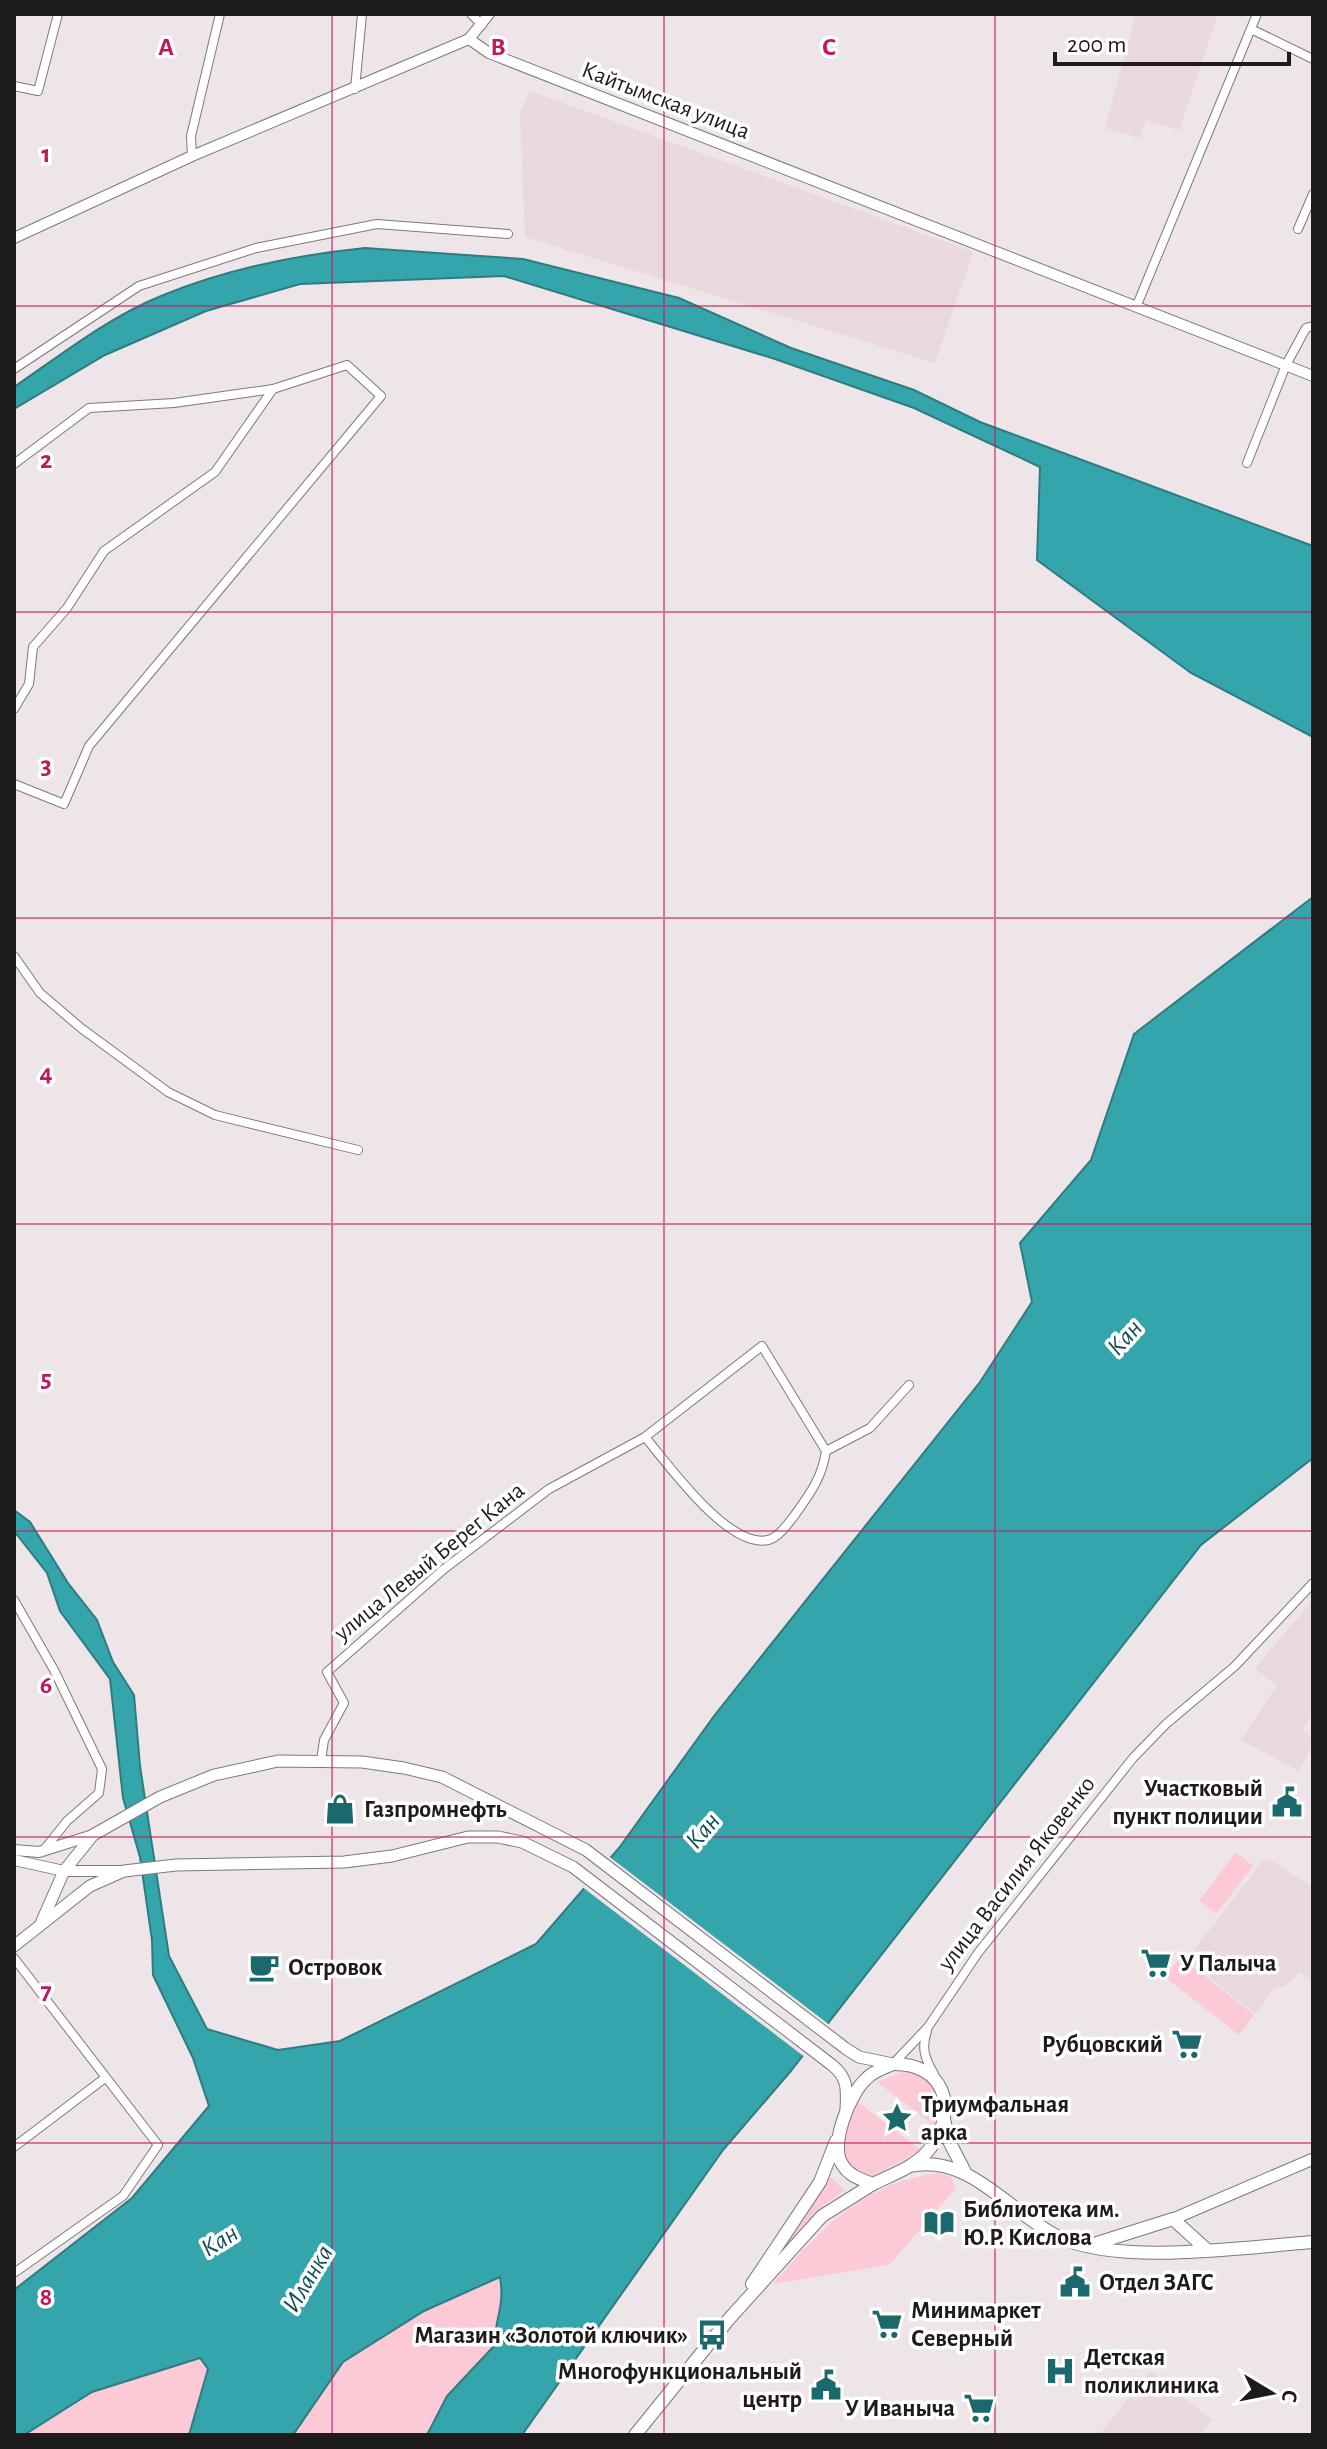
<svg xmlns="http://www.w3.org/2000/svg" width="1327" height="2449" font-family="'Alegreya Sans',sans-serif">
<rect width="100%" height="100%" fill="#ede5e7"/>
<g fill="#e9d8dc">
<path d="M1136,14h82l-39,116 -33,-10 -7,18 -34,-10z"/>
<path d="M530,91l443,161 -38,111 -410,-126 -5,-124z"/>
<path d="M1313,1600v112l-11,18 11,8v7l-14,26 -58,-31 36,-55 -22,-17z"/>
<path d="M1270,1860l43,28v92l-13,-8 -16,15h-9l-20,27 -68,-55 76,-98z"/>
<path d="M1150,2371l62,49 -12,15h-101z"/>
</g>
<g fill="#fcc9d7">
<path d="M1236,1852l17,14 -37,48 -17,-13z"/>
<path d="M1181,1957l73,58 -15,20 -74,-58z"/>
<path d="M903,2072l17,2 16,17 -1,35 -58,-44z"/>
<path d="M858,2102l63,48 -48,26c-43,-4 -28,-47 -15,-74z"/>
<path d="M940,2173l11,4 5,11 -67,77 -116,19c49,-55 89,-102 167,-111z"/>
<path d="M828,2175l17,15 -21,15 -75,87z"/>
<path d="M500,2276l3,31 -9,20v19l-47,50 -20,39h-134l50,-73 81,-51z"/>
<path d="M200,2358l8,10 -19,67h-165l68,-43z"/>
</g>
<g fill="#35a5ac" stroke="#2e7c81" stroke-width="2">
<path d="M365,248l158,11 156,39 112,50 123,42 66,32 333,124v191l-122,-64 -154,-113 3,-93 -126,-59 -139,-49 -271,-83 -204,8 -94,27 -101,44 -91,54v-22c47,-32 95,-70 147,-91 65,-27 135,-41 204,-48z"/>
<path d="M1313,897v561l-112,87 -411,527 -67,78 -201,285h-95l20,-39 47,-50c1,-28 11,-39 6,-69l-76,34 -81,51 -50,73h-104l19,-66 -8,-11 -108,34 -68,43h-10v-145l118,-92 77,-92 -16,-48 -40,-83 -1,-35 -12,-83 -17,-59 -13,-119 -50,-68 -13,-38 -33,-42v-21l16,12 38,61 29,37 16,42 21,33 6,71 29,190 38,73 71,21 62,-9 196,-97 83,-96 95,-132 266,-334 52,-80 -12,-59 71,-83 43,-126z"/>
</g>
<path fill="#ede5e7" d="M607,1855l224,171 -25,32 -225,-172z"/>
<g fill="none" stroke-linecap="round" stroke-linejoin="round">
<g stroke="#7f787a" stroke-width="10">
<g id="minor">
<path d="M471,14l11,11"/>
<path d="M1251,29l62,30"/>
<path d="M14,86l24,5 20,-77"/>
<path d="M355,89l7,-75"/>
<path d="M192,156l-1,-20 29,-122"/>
<path d="M1298,229l15,-35"/>
<path d="M1137,305l120,-291"/>
<path d="M14,369l125,-83 117,-38 121,-24 131,10"/>
<path d="M1247,463l39,-98 20,-37 7,-2"/>
<path d="M14,464l75,-56 85,-5 99,-14"/>
<path d="M14,709l15,-25 4,-37 34,-39 37,-57 111,-79 58,-83 74,-24 34,31 -292,350 -25,58 -50,-20"/>
<path d="M14,956l26,37 41,35 87,64 47,23 143,35"/>
<path d="M645,1437c23,27 83,112 123,103 10,-2 20,-16 26,-24 16,-22 28,-38 32,-65"/>
<path d="M14,1600l40,70 48,99 -3,24 -32,28 -24,30"/>
<path d="M321,1761l3,-21 20,-37 -17,-31 117,-103 105,-80 96,-52 117,-91 64,105 44,-23 39,-43"/>
<path d="M14,1958l144,187 -35,51 -109,77"/>
<path d="M927,2031c-6,17 -2,28 7,43"/>
<path d="M893,2064l35,-37 50,-74 155,-195 33,-34 69,-58 78,-83"/>
<path d="M14,2147l91,-69"/>
</g>
</g>
<g stroke="#7f787a" stroke-width="12">
<g id="tertiary">
<path d="M469,39l20,-25"/>
<path d="M14,238l178,-82 277,-117 20,14 824,323"/>
<path d="M14,1850l25,2 54,-17"/>
<path d="M14,1860l50,11h59"/>
</g>
</g>
<g stroke="#7f787a" stroke-width="13">
<g id="secondary">
<path d="M42,1921l22,-50 29,-36 67,-38 54,-22 64,-14 84,1 42,6 38,9 144,73 259,198 14,9 34,7"/>
<path d="M14,1946l76,-60 34,-15 52,-6 168,-3 48,-6 76,-19h30l24,5 51,25 259,198c16,13 15,24 14,44"/>
<path d="M1173,2219l140,-60"/>
</g>
</g>
<g stroke="#7f787a" stroke-width="14">
<g id="primary">
<path d="M893,2064c51,-1 66,44 38,83 -13,19 -38,27 -58,37 -13,-5 -24,-8 -31,-20 -13,-18 8,-71 24,-85 7,-8 18,-11 27,-15z"/>
<path d="M944,2119l5,22 16,31"/>
<path d="M910,2166c60,-13 99,47 149,71 61,29 186,10 254,5"/>
<path d="M1097,2243l76,-24 33,30"/>
<path d="M752,2284l68,-102 16,-41"/>
<path d="M635,2435l94,-116 93,-103 51,-32"/>
</g>
</g>
<use href="#minor" stroke="#fff" stroke-width="8"/>
<use href="#tertiary" stroke="#fff" stroke-width="10"/>
<use href="#secondary" stroke="#fff" stroke-width="11"/>
<use href="#primary" stroke="#fff" stroke-width="12"/>
</g>
<path fill="none" stroke="#c2185b" stroke-width="2" stroke-opacity="0.55" d="M332,14v2421M664,14v2421M995,14v2421M14,306h1299M14,612h1299M14,918h1299M14,1224h1299M14,1531h1299M14,1837h1299M14,2143h1299"/>
<defs>
<g id="civic-bare" transform="scale(2.4)"><path d="M-.6-6.5H3V-4.5H.6V-3L4-1V1h2V6H-6V1h2V-1L-.6-3ZM-1.2 2.5V6h2.4V2.5Z" fill="#1c696d" stroke="#fff" stroke-width="2.5" paint-order="stroke"/></g>
<g id="shop-bare" transform="scale(2.4)"><path d="M-5-2.5h2.3a2.7 3.5 0 0 1 5.4 0H5L5.5 6h-11ZM-1.5-2.5h3a1.5 2.3 0 0 0-3 0Z" fill="#1c696d" stroke="#fff" stroke-width="2.5" paint-order="stroke"/></g>
<g id="supermarket-bare" transform="scale(2.4)"><path d="M-6-5.5h2.5l.6 2H6L4.5 2H-2.5L-4.4-4H-6ZM-1.5 3.2a1.3 1.3 0 1 0 .1 0ZM3 3.2a1.3 1.3 0 1 0 .1 0Z" fill="#1c696d" stroke="#fff" stroke-width="2.5" paint-order="stroke"/></g>
<g id="cafe-bare" transform="scale(2.4)"><path d="M-5.5-4.5H6V0H3Q3 3.5 0 3.5H-2.5Q-5.5 3.5-5.5 0ZM3-3.2v2h1.7v-2ZM-6 4.5H4V6H-6Z" fill="#1c696d" stroke="#fff" stroke-width="2.5" paint-order="stroke"/></g>
<g id="sight-bare" transform="scale(2.4)"><path d="M0-6L1.8-2.2L6-1.7L2.9 1.2L3.7 5.4L0 3.3L-3.7 5.4L-2.9 1.2L-6-1.7L-1.8-2.2Z" fill="#1c696d" stroke="#fff" stroke-width="2.5" paint-order="stroke"/></g>
<g id="library-bare" transform="scale(2.4)"><path d="M-6-4Q-3-5.5-.7-3.5V5Q-3 3-6 4ZM6-4Q3-5.5 .7-3.5V5Q3 3 6 4Z" fill="#1c696d" stroke="#fff" stroke-width="2.5" paint-order="stroke"/></g>
<g id="bus-bare" transform="scale(2.4)"><path d="M-5-6H5V4H4V6H2V4H-2V6H-4V4H-5ZM-3.5-4V0h7V-4ZM-3.5 1.2v1.5H-2V1.2ZM2 1.2v1.5H3.5V1.2Z" fill="#1c696d" stroke="#fff" stroke-width="2.5" paint-order="stroke"/></g>
<g id="hospital-bare" transform="scale(2.4)"><path d="M-5-5h3v3.5h4V-5h3V5h-3V1.5h-4V5h-3Z" fill="#1c696d" stroke="#fff" stroke-width="2.5" paint-order="stroke"/></g>
</defs>
<g fill-rule="evenodd">
<use href="#civic-bare" x="1287" y="1802"/>
<use href="#shop-bare" x="340" y="1809"/>
<use href="#supermarket-bare" x="1156" y="1963"/>
<use href="#cafe-bare" x="264" y="1967"/>
<use href="#supermarket-bare" x="1187" y="2044"/>
<use href="#sight-bare" x="897" y="2118"/>
<use href="#library-bare" x="939" y="2223"/>
<use href="#civic-bare" x="1075" y="2282"/>
<use href="#supermarket-bare" x="887" y="2324"/>
<use href="#bus-bare" x="712" y="2335"/>
<use href="#hospital-bare" x="1060" y="2371"/>
<use href="#civic-bare" x="826" y="2385"/>
<use href="#supermarket-bare" x="979" y="2408"/>
</g>
<g text-anchor="middle" stroke-width="7" stroke-linejoin="round" paint-order="stroke">
<g font-size="24" fill="#1e1b1c" stroke="#fff">
<text transform="translate(666 100) rotate(21)" y="8">Кайтымская улица</text>
<text transform="translate(429 1561) rotate(-39)" y="8">улица Левый Берег Кана</text>
<text transform="translate(1016 1873) rotate(-52)" y="8">улица Василия Яковенко</text>
</g>
<g font-size="24" font-weight="bold" fill="#1e1b1c" stroke="#fff" text-anchor="start">
<text x="1263" y="1796" text-anchor="end">Участковый<tspan x="1263" dy="28">пункт полиции</tspan></text>
<text x="364" y="1817">Газпромнефть</text>
<text x="1180" y="1971">У Палыча</text>
<text x="288" y="1975">Островок</text>
<text x="1163" y="2052" text-anchor="end">Рубцовский</text>
<text x="921" y="2112">Триумфальная<tspan x="921" dy="28">арка</tspan></text>
<text x="963" y="2217">Библиотека им.<tspan x="963" dy="28">Ю.Р. Кислова</tspan></text>
<text x="1099" y="2290">Отдел ЗАГС</text>
<text x="911" y="2318">Минимаркет<tspan x="911" dy="28">Северный</tspan></text>
<text x="688" y="2343" text-anchor="end">Магазин «Золотой ключик»</text>
<text x="1084" y="2365">Детская<tspan x="1084" dy="28">поликлиника</tspan></text>
<text x="802" y="2379" text-anchor="end">Многофункциональный<tspan x="802" dy="28">центр</tspan></text>
<text x="955" y="2416" text-anchor="end">У Иваныча</text>
</g>
<g font-size="26" font-style="italic" fill="#0e4e52" stroke="#fff">
<text transform="translate(1124 1337) rotate(-48)" y="9">Кан</text>
<text transform="translate(702 1830) rotate(-50)" y="9">Кан</text>
<text transform="translate(219 2240) rotate(-32)" y="9">Кан</text>
<text transform="translate(307 2278) rotate(-59)" y="9">Иланка</text>
</g>
</g>
<g font-size="26" text-anchor="middle" font-weight="bold" fill="#c2185b" stroke="#fff" stroke-width="7" stroke-linejoin="round" paint-order="stroke">
<text x="166" y="55">A</text>
<text x="498" y="55">B</text>
<text x="829" y="55">C</text>
<text x="46" y="162">1</text>
<text x="46" y="468">2</text>
<text x="46" y="774">3</text>
<text x="46" y="1081">4</text>
<text x="46" y="1387">5</text>
<text x="46" y="1693">6</text>
<text x="46" y="1999">7</text>
<text x="46" y="2305">8</text>
</g>
<rect width="1327" height="2449" fill="none" stroke="#1e1b1c" stroke-width="32"/>
<g transform="translate(1271 2393) rotate(100)" stroke="#ffffff" stroke-width="6" paint-order="stroke">
<path d="M0-6L14 30L0 20L-14 30Z" fill="#1e1b1c"/>
<text y="-12" font-size="22" font-weight="bold" text-anchor="middle" fill="#1e1b1c">С</text>
</g>
<path d="M1055 52v12h234v-12" fill="none" stroke="#1e1b1c" stroke-width="4"/>
<text x="1067" y="52" font-size="24" fill="#1e1b1c" stroke="#ffffff" stroke-width="6" paint-order="stroke">200 m</text>
</svg>
